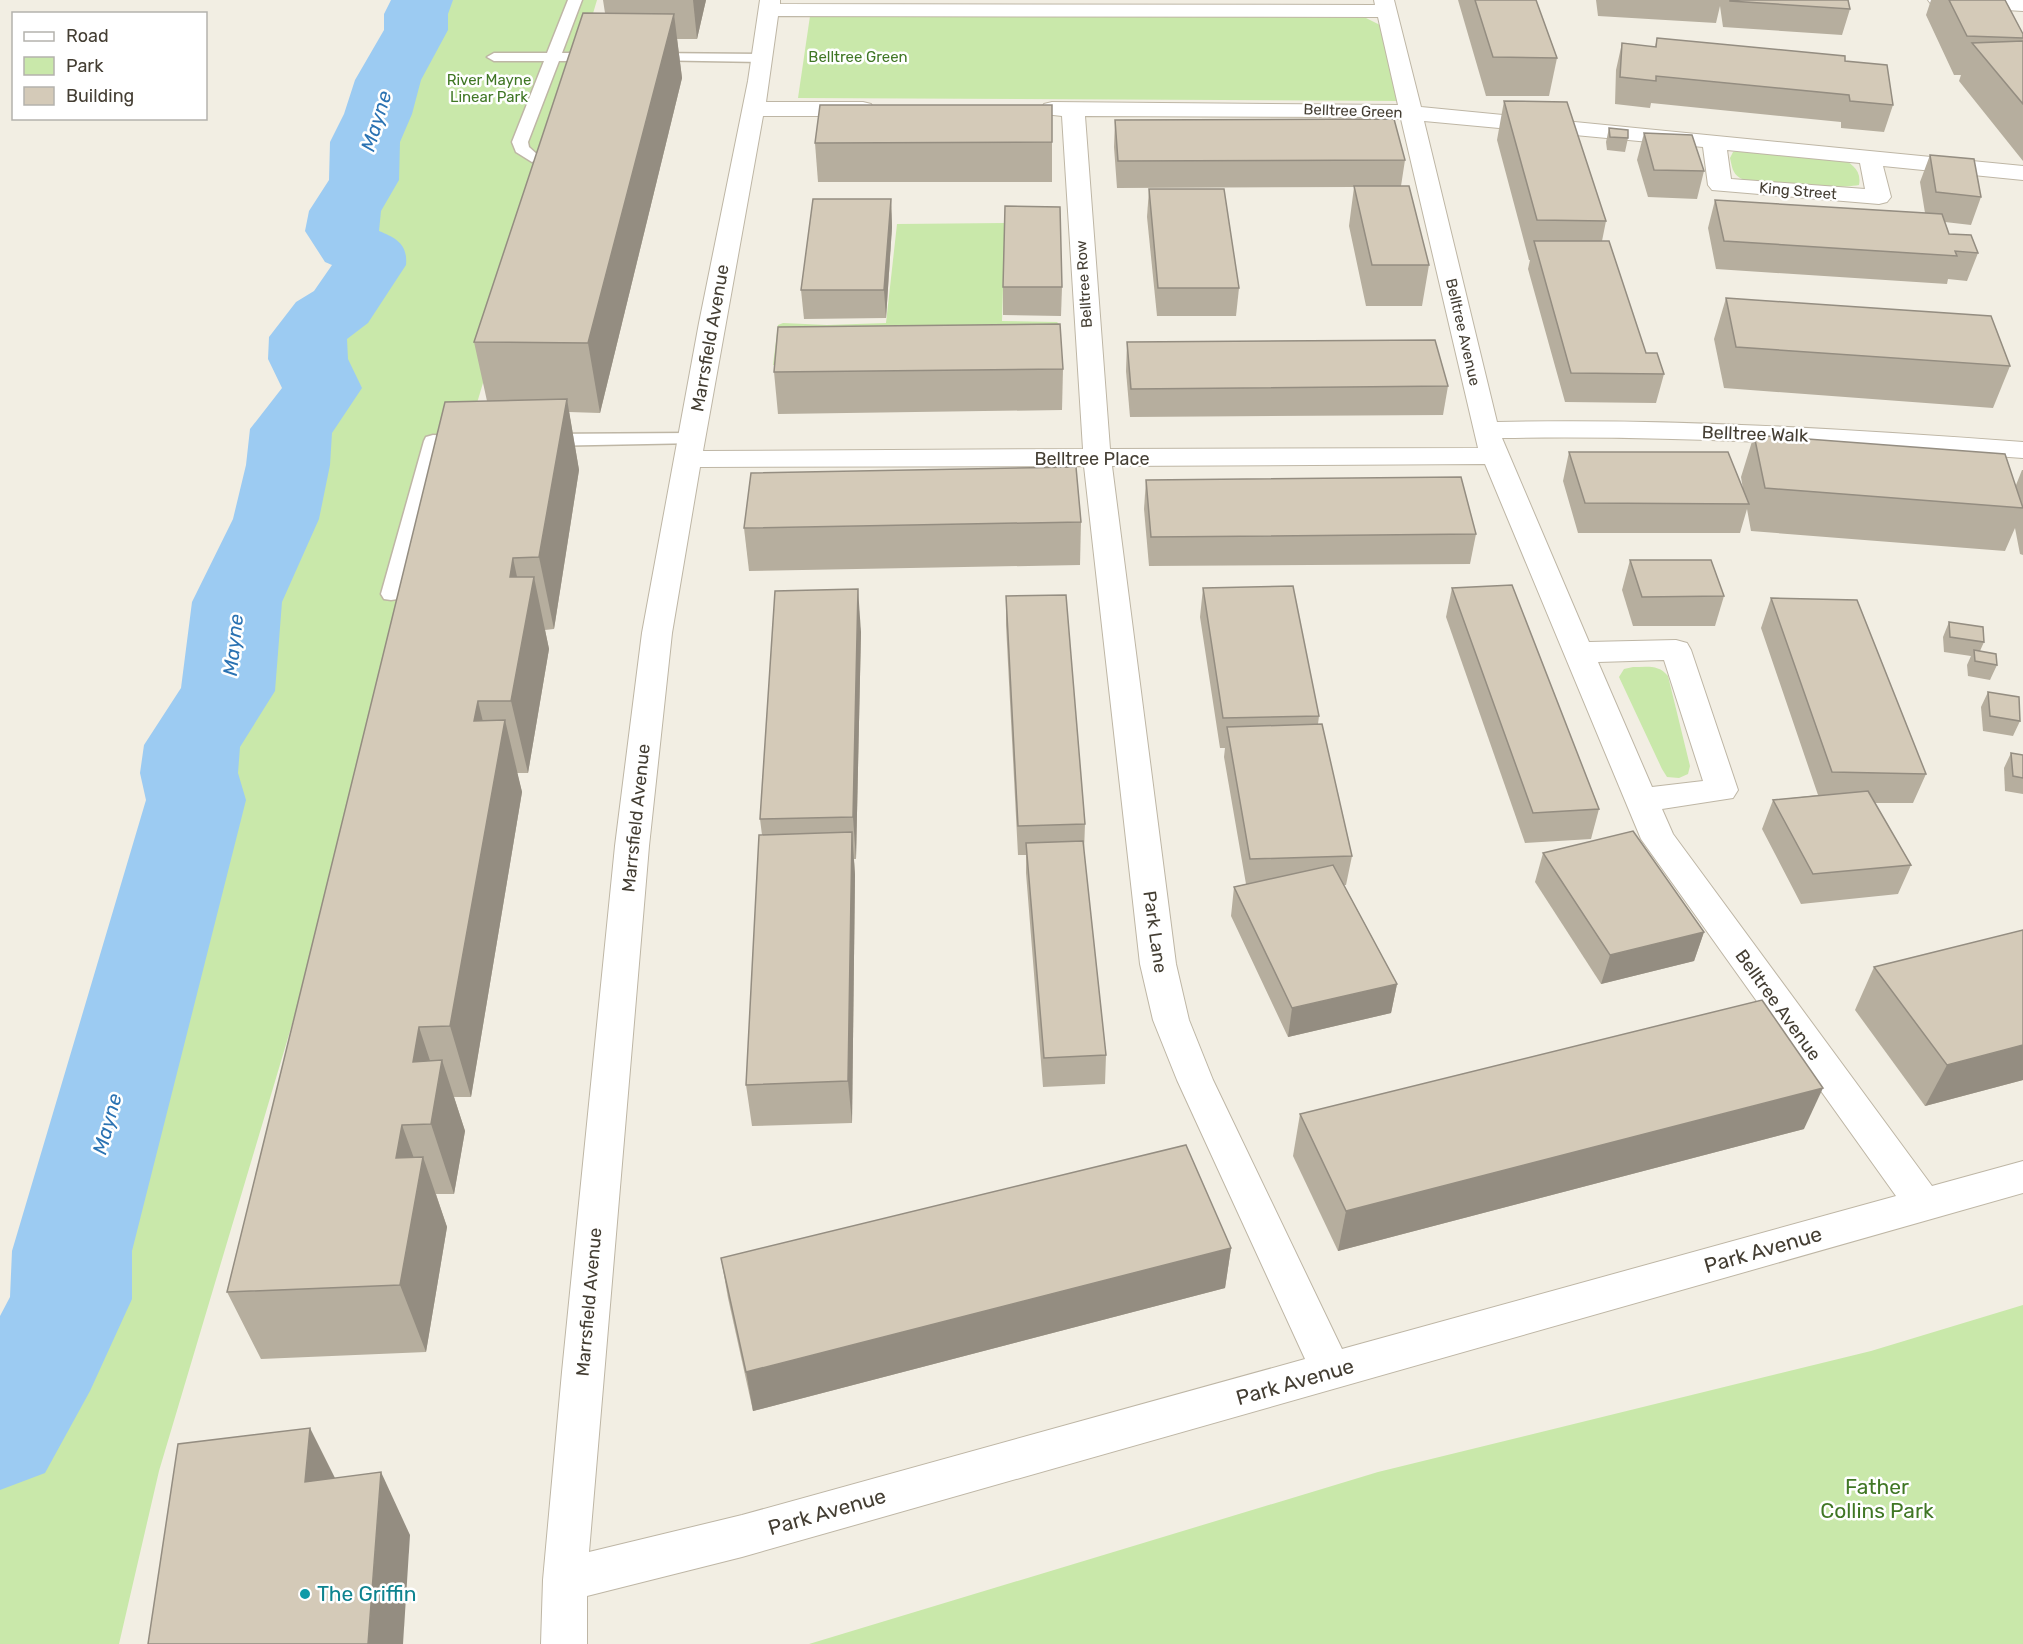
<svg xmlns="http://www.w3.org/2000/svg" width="2023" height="1644" font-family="Rubik,sans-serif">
<rect width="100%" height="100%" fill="#f2eee3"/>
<g fill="#c9e8aa">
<path d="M433,0h164l-438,1471 -40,173h-119v-168z"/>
<path d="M810,16l554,1 16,8 18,76 -600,-3z"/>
<path d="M1748,148l91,9c12,6 23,13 20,28 -19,4 -103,2 -119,-7 -8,-5 -8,-12 -10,-20l3,-6z"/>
<path d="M1005,223l-3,98 55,1 3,3 1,38 -288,2 5,-40 5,-2 44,2 59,-2 11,-99z"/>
<path d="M1633,667c13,0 26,-3 35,9l22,90 -2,8 -9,4 -12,-1 -5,-8 -43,-92 5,-8z"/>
<path d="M2023,1305v339h-1214l569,-172 493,-121z"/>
</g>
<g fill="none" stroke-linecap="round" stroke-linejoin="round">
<path fill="#9ccbf2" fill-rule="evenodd" d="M391,0h62l-5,14v16l-27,50 -9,34 -12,28 -1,38 -18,31 -2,20c17,7 29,13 27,34l-38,58 -21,16 1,20 14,29 -30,45 -2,32 -11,54 -37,83 -7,89 -35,56 -2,26 8,27 -114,451v48l-42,92 -45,82 -45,17v-174l10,-19 2,-46 134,-451 -6,-27 4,-28 37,-57 11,-86 41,-83 13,-54 4,-36 32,-41 -14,-29 1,-22 27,-35 18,-11 18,-26 -7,-3 -20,-31 4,-20 20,-31 1,-38 14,-28 11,-34 29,-50v-16z"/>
<g stroke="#beb6a5" stroke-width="3">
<g id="lane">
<path d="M568,0h14l-20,53h36l7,4 -7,4h-39l-31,81 1,5 11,10 -8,5 -16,-10 -4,-10 32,-81h-50l-7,-4 7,-4h53z"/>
<path d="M649,53l113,1 7,4 -7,4 -118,-2 -2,-3 2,-3z"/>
<path d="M692,433l7,2 2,4 -2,4 -156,3 -7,-2 -2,-4 2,-4 7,-2z"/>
<path d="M433,435l39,2 2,4 -2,4 -31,2 -40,147 -3,5 -7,1 -7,-1 -3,-5 43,-153 2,-4z"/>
</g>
</g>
<g stroke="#beb6a5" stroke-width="2">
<g id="street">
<path d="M760,0h20v4l595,1 -1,-5h20l27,107 602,59v14l-140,-14 8,31 -4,5 -8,2 -167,-14 -4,-5 -5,-38 -279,-26 73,301c176,-4 351,7 526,20v16c-173,-13 -347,-23 -521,-20l87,204 87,-2 11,3 4,7 47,140 -5,8 -71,11 11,25 259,352 91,-25v32l-1281,364 -155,39v48h-46l2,-64 19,-208 53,-526 27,-213 57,-310 49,-242zM778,16l600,1 20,88 -346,-3 -8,2 -3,5 3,5 18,2 21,333 -380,2 60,-335h100l8,-2 3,-5 -3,-5 -8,-2h-97zM1085,116l294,1 22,2 77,329 -368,1zM1727,150l133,13 5,26 -134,-10zM1485,464l156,375 255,357 -554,153 -129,-269 -24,-60 -13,-56 -64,-498zM1084,466l56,498 13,56 24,60 128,279 -563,156 -153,37 60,-706 23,-213 28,-166zM1664,660l39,121 -51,6 -54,-125z"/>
<path d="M1928,0h95v11l-85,-5 -7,-2z"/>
</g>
</g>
<use href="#lane" fill="#fff" fill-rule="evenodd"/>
<use href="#street" fill="#fff" fill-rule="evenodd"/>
</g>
<g fill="#b6ae9e">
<path d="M603,0h103l-9,39h-20l5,39 -82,335 -31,-1 10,58 -25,159 -9,1 4,19 -21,124h-11l5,19 -51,305h-17l11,34 -11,63h-18l11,33 -21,125 -165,7 -34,-67 260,-891 -13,-59 131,-329z"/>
<path d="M1458,0h78l21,58 -8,38h-63z"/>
<path d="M1596,0h252l2,9 -8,26 -119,-8 -3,-21 -4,17 -118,-7z"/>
<path d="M1931,0h74l18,34v127l-64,-80 2,-6h-7l-28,-60z"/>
<path d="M1657,38l188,23 48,44 -9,27 -43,-4v-6l-190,-19 -1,5 -35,-4 1,-34 6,-27 33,4z"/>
<path d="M1504,101l102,120 -4,20 44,112 18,21 -8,29 -91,-1 -37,-133 2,-9h-1l-32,-120z"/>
<path d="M1115,120l290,40 -4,26 28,79 -7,41h-56l-17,-80 5,-39 -237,1 -3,-41z"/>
<path d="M1609,128l19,10 -3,14 -18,-2 -1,-8z"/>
<path d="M1644,133l60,38 -7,28 -49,-2 -11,-37z"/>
<path d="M1052,142v40h-234l-3,-39z"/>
<path d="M1930,155l51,42 -10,28 -26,-3 4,12 29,19 -11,28 -19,-2 -1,5 -231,-15 -8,-41 7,-28 210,13 -5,-31z"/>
<path d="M1149,189l90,99 -3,28h-79l-10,-99z"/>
<path d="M891,199l1,28 -6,91 -82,1 -3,-29z"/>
<path d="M1003,287h59l-1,29 -58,-1z"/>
<path d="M1726,298l284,68 -17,42 -269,-20 -10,-49z"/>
<path d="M1127,342l321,44 -5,29 -313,2 -4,-46z"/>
<path d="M1063,369l-1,41 -284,4 -4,-42z"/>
<path d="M1754,435l262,50 6,-15h1v85l-3,-1 -5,-26 -10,23 -254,-20 -4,-22 -7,24h-162l-15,-52 6,-29 174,37 -2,-12z"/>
<path d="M1146,480l330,54 -6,30 -321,2 -5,-57z"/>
<path d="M1081,522l-1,43 -331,6 -5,-43z"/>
<path d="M1630,560l94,36 -9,30h-82l-11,-36z"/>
<path d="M1203,588l116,128 -1,8 34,132 -6,29h-2l53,99 -6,29 -103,24 -57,-121 3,-29 12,-3 -22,-127 1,-9h-5l-20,-131z"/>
<path d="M1452,588l147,221 -8,30 -66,4 -79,-226z"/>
<path d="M1006,596l79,228 -1,28 22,203 -1,29 -62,3 -17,-214v-18h-8l-12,-230z"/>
<path d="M1771,598l155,176 -13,29h-38l36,62 -13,29 -97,10 -39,-75 11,-29 45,-5 -57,-167z"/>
<path d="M1949,622l35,20 -4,9 17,14 -7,15 -22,-4 -1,-11 4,-9 -27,-4 -1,-15z"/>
<path d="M861,632l-5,227h-2l1,16 -3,248 -100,3 -6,-41 16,-250 -2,-16z"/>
<path d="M1988,692l32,29 -7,15 -30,-5 -2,-24z"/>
<path d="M2011,753l12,2v39l-18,-3 -1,-23z"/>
<path d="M1543,853l161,79 -10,29 -93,23 -66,-102z"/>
<path d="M2023,930v150l-98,26 -70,-96 19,-43z"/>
<path d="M1300,1114l504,15 -466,122 -45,-95z"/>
<path d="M1231,1248l-6,40 -472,123 -25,-113 -7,-40z"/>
</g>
<g fill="#948d81">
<path d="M693,0h13l-9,39z"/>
<path d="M674,14l8,64 -82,335 -12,-70z"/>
<path d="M891,199l1,28 -6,91 -2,-28z"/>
<path d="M567,399l12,71 -25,159 -15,-72z"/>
<path d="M513,558l13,61 8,-42 15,72 -21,124 -17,-72 -1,-124z"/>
<path d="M858,589l3,43 -5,227 -3,-42z"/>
<path d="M478,701l17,70 10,-51 17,72 -51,305 -21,-71 24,-305z"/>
<path d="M852,832l3,43 -3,248 -4,-42z"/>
<path d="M1704,932l-10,29 -93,23 9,-29z"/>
<path d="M1397,984l-6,29 -103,24 4,-29z"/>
<path d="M419,1027l19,58 4,-25 23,71 -11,63 -23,-70 -18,-62z"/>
<path d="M2023,1045v35l-98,26 22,-41z"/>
<path d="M1823,1088l-19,41 -466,122 8,-40z"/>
<path d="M402,1125l18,50 3,-18 24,70 -21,125 -26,-67 -4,-127z"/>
<path d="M1231,1248l-6,40 -472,123 -7,-39z"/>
<path d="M310,1428l32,64 -37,-10z"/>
<path d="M381,1472l29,63 -7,109h-35z"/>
</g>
<g fill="#d4cab8" stroke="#948d81" stroke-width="1.5">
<path d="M1475,0h61l21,58 -64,-1z"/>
<path d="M1730,0h118l2,9 -120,-8z"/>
<path d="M1949,0h56l18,34v4l-56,-2z"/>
<path d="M583,13l91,1 -86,329 -114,-1z"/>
<path d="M1657,38l188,18v5l42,4 6,40 -43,-4 -1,-6 -193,-19v5l-36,-4 2,-34 34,4z"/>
<path d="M2023,41v63l-51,-61z"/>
<path d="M1504,101l63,1 39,119 -69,-1z"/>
<path d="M820,105h232v37l-237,1z"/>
<path d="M1394,119l11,41 -287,1 -3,-41z"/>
<path d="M1609,128l19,2v8l-18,-1z"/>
<path d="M1644,133l48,2 12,36 -50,-1z"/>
<path d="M1930,155l44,4 7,38 -45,-5z"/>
<path d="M1354,186h55l20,79h-57z"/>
<path d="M1149,189h75l15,99h-81z"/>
<path d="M813,199h78l-7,91h-83z"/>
<path d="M1715,200l227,14 7,20 22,1 7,18 -23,-2 2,5 -233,-15z"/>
<path d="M1005,206l55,1 2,80h-59z"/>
<path d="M1534,241h75l37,112h11l7,21 -93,-1z"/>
<path d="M1726,298l265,18 19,50 -274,-19z"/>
<path d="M1060,324l3,45 -289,3 4,-45z"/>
<path d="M1435,340l13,46 -317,3 -4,-47z"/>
<path d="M567,399l-28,158 -26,1 -3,19h24l-23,124h-33l-4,20 31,-1 -55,306 -31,1 -6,35 29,-2 -11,64 -29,1 -6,33 27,-1 -23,128 -173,7 218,-890z"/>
<path d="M1754,435l251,19 18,54 -258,-20z"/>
<path d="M1569,452h159l21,52 -164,-1z"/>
<path d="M1076,467l5,55 -337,6 7,-55z"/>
<path d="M1461,477l15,57 -325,3 -5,-57z"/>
<path d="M1630,560h81l13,36 -82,1z"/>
<path d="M1512,585l87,224 -66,4 -81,-225z"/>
<path d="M1293,586l26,130 -96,2 -20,-130z"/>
<path d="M858,589l-5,228 -93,2 15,-228z"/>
<path d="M1066,595l19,229 -67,2 -12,-230z"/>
<path d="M1771,598l86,2 69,174 -94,-2z"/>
<path d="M1949,622l34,5 1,15 -34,-5z"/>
<path d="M1974,650l22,4 1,11 -22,-4z"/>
<path d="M1988,692l31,5 1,24 -30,-5z"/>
<path d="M1322,724l30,132 -102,3 -23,-132z"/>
<path d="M2011,753l12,2v23l-10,-2z"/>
<path d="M1868,791l43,74 -98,9 -40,-74z"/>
<path d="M1633,831l71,101 -94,23 -67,-102z"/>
<path d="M852,832l-4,249 -102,4 13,-250z"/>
<path d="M1083,841l23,214 -62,3 -18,-215z"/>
<path d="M1333,865l64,119 -105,24 -58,-121z"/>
<path d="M2023,930v115l-76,20 -73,-98z"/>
<path d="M1762,1000l61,88 -477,123 -46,-97z"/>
<path d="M1186,1145l45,103 -485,124 -25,-114z"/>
<path d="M310,1428l-5,54 76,-10 -13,172h-220l30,-200z"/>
</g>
<circle fill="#0f9aa8" stroke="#fff" stroke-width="2" cx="305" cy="1594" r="6"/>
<g text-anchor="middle" stroke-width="5" stroke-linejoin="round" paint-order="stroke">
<g font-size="15" fill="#407725" stroke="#fff">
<text x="858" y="62">Belltree Green</text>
<text x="489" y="85">River Mayne<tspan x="489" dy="17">Linear Park</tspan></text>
</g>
<g font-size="15" fill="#443e33" stroke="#fff">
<text transform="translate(1353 111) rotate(2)" y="5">Belltree Green</text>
<text transform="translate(1798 191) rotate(5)" y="5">King Street</text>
<text transform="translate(1084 284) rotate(-94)" y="5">Belltree Row</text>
<text transform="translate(1463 332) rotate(77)" y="5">Belltree Avenue</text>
</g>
<g font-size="18" fill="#443e33" stroke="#fff">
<text transform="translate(710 338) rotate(-80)" y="6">Marrsfield Avenue</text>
<text transform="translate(1755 434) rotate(2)" y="6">Belltree Walk</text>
<text x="1092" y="465">Belltree Place</text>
<text transform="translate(636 818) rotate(-84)" y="6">Marrsfield Avenue</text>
<text transform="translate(1155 932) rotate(82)" y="6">Park Lane</text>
<text transform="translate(1778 1005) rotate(54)" y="6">Belltree Avenue</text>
<text transform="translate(589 1302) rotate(-85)" y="6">Marrsfield Avenue</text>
</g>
<g font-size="20" font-style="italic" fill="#2a72b2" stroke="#fff">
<text transform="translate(376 121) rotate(-73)" y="7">Mayne</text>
<text transform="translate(233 645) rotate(-84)" y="7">Mayne</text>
<text transform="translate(107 1124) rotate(-75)" y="7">Mayne</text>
</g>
<g font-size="21" fill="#443e33" stroke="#fff">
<text transform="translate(1763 1250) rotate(-16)" y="7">Park Avenue</text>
<text transform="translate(1295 1382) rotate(-16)" y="7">Park Avenue</text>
<text transform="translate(827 1512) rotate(-16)" y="7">Park Avenue</text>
</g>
<g font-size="21" fill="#407725" stroke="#fff">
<text x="1877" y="1494">Father<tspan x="1877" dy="24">Collins Park</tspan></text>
</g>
<g font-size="21" fill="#0d838f" stroke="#fff" text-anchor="start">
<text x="317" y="1601">The Griffin</text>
</g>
</g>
<rect x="12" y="12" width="195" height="108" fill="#ffffff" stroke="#b4b2ad" stroke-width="1.5"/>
<rect x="24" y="32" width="30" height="9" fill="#ffffff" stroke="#b4b2ad" stroke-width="1.5"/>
<text x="66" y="42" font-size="18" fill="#443e33">Road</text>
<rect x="24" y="57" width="30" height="18" fill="#c9e8aa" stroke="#b4b2ad" stroke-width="1.5"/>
<text x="66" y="72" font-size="18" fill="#443e33">Park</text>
<rect x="24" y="87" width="30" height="18" fill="#d4cab8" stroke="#b4b2ad" stroke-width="1.5"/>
<text x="66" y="102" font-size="18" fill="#443e33">Building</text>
</svg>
